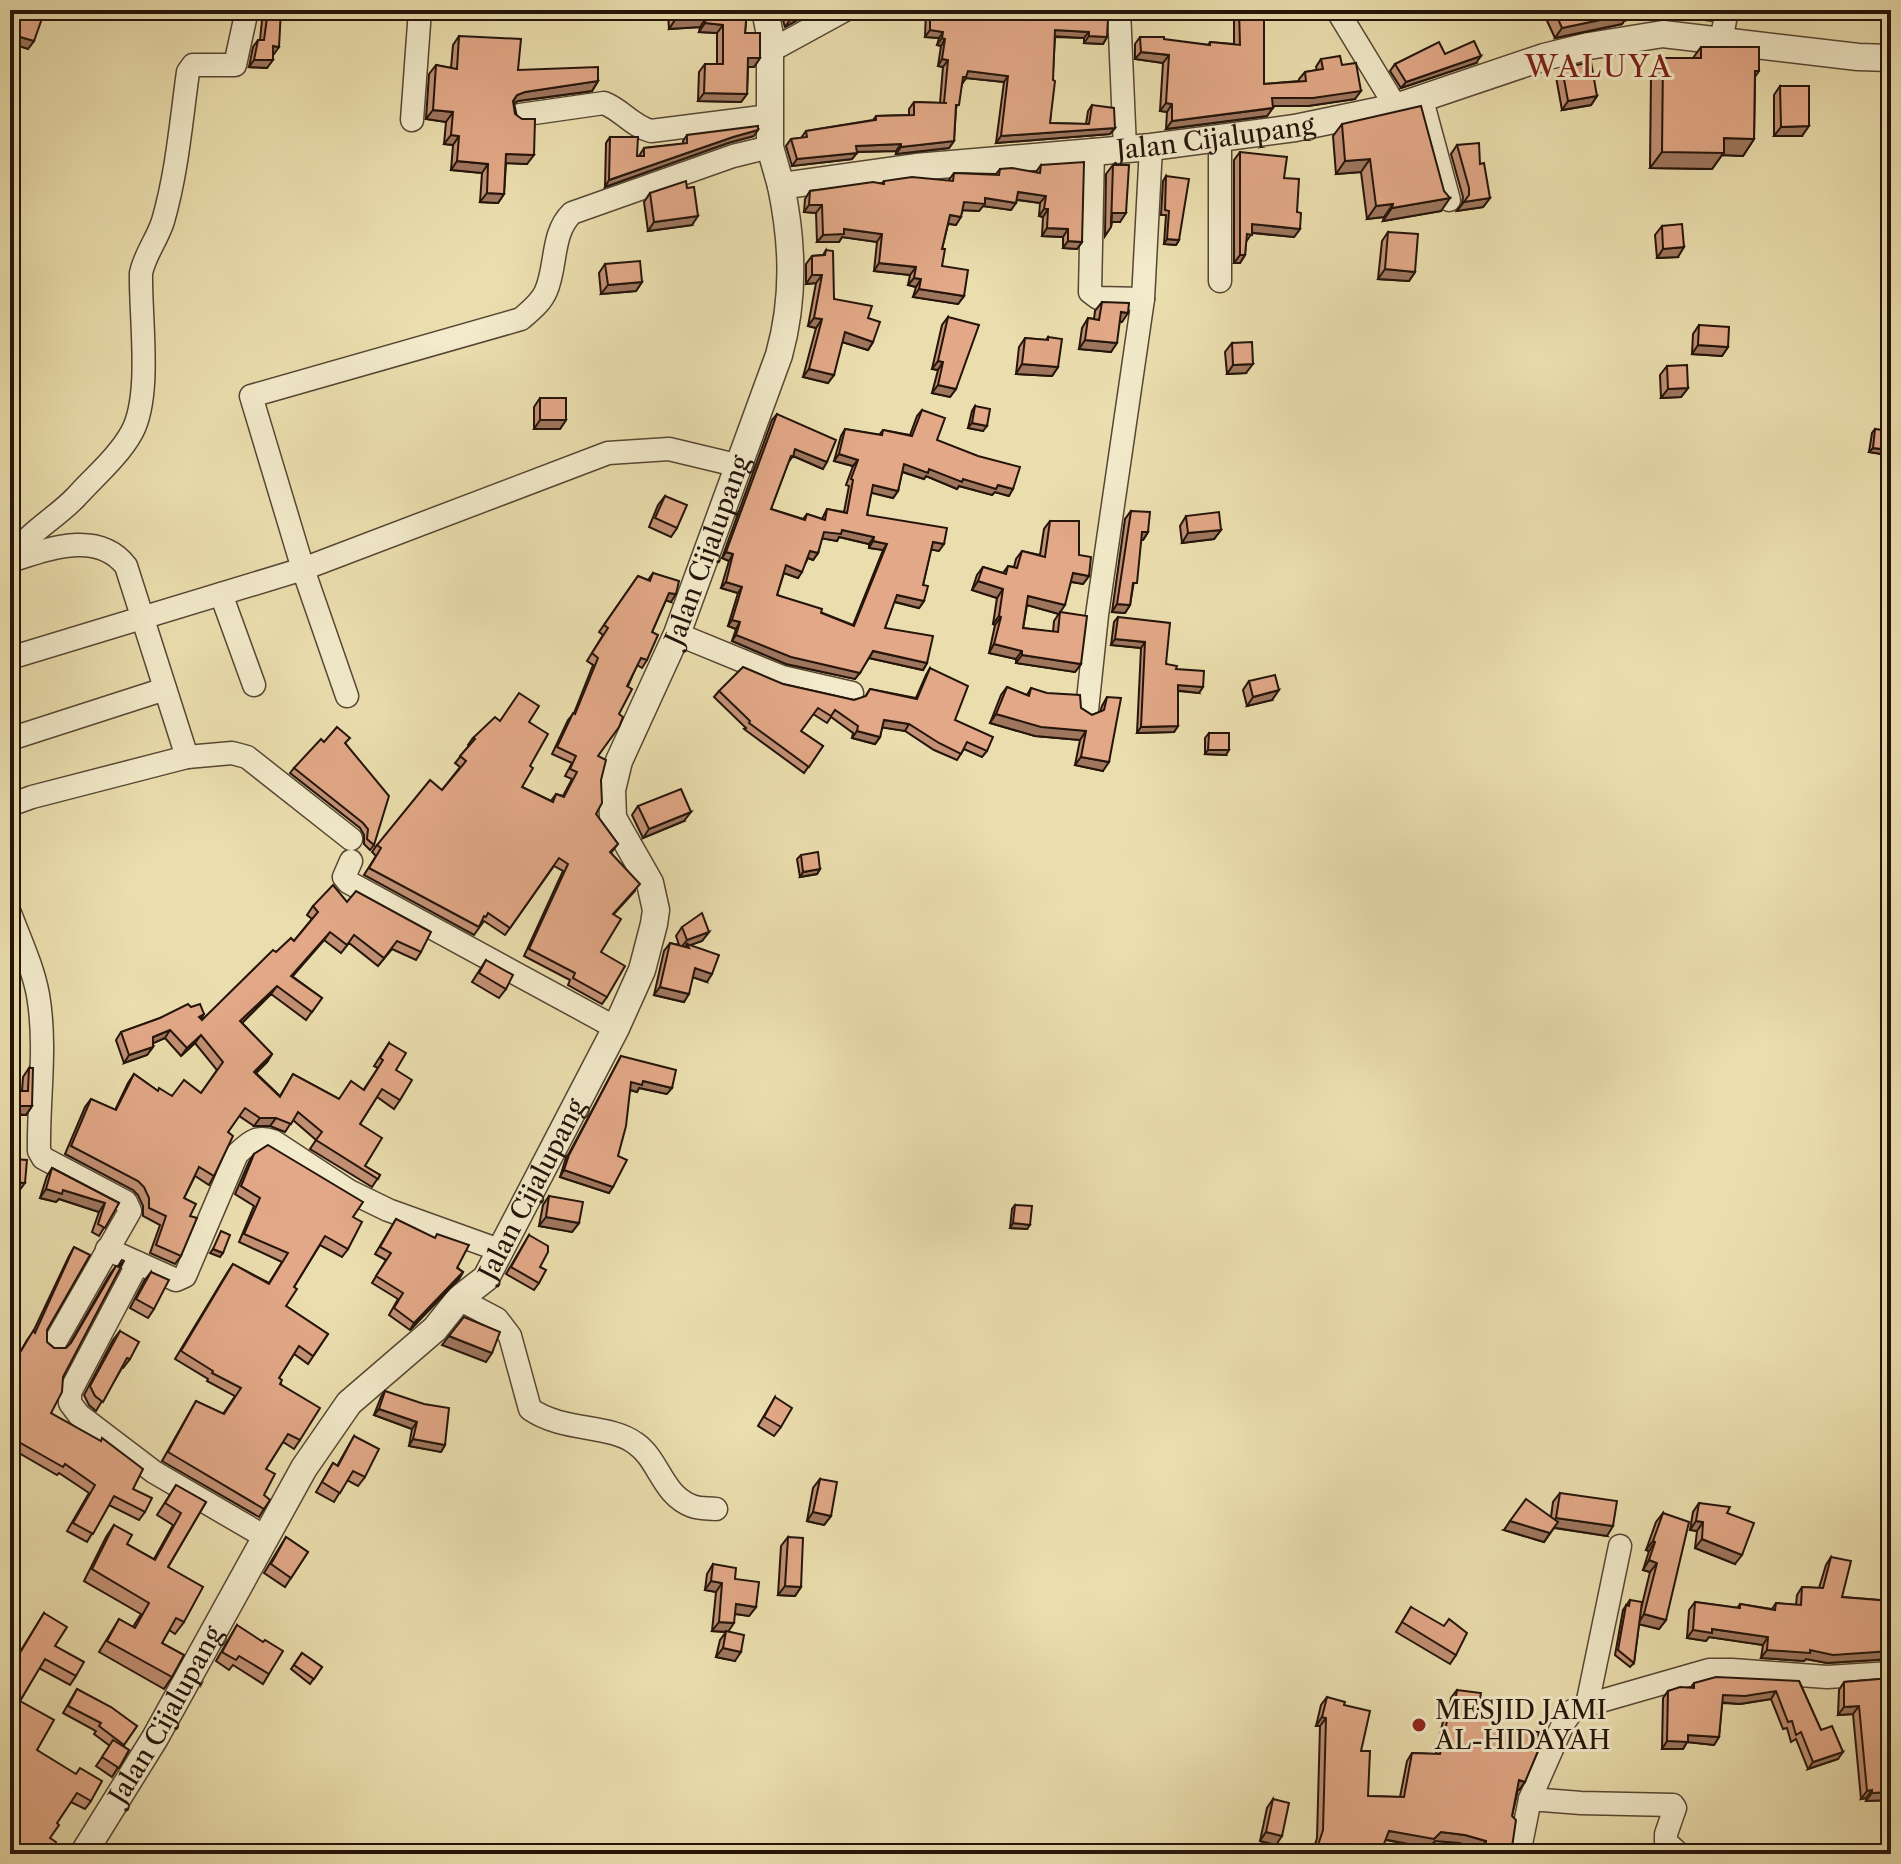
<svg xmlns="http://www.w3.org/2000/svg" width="1901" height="1864" font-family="'Libre Caslon Text',serif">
<rect width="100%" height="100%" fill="#ebdeae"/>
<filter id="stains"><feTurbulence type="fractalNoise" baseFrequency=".0025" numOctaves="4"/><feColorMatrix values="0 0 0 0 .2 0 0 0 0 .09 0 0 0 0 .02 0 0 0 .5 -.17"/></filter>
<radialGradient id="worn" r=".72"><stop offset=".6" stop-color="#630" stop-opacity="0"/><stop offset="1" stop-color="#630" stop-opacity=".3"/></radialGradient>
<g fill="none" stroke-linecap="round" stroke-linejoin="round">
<g stroke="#564633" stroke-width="25">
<g id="minor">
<path d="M1095,10l24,2"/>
<path d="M1119,10l6,138"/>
<path d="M1337,10l59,97"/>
<path d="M1721,41l6,-31"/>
<path d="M770,51l75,-41"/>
<path d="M1422,100l27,100"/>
<path d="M520,115l84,-12c18,7 28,23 47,28l118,-15"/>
<path d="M412,120l8,-110"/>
<path d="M1220,139v142"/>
<path d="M1143,299l8,-152"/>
<path d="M10,561c19,-31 43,-40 66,-64 18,-20 43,-41 56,-65 20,-37 8,-115 9,-159 4,-19 16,-33 22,-52 14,-48 18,-99 25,-149l5,-7h42l12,-55"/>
<path d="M10,561c36,-11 87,-32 116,5l61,191"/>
<path d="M221,594l33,91"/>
<path d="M677,634l105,43 70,16"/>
<path d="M10,658l293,-89 305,-116 61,-4 71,17"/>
<path d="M347,696l-44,-127 -52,-173 270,-77c9,-8 20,-16 25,-28 11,-25 5,-58 26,-78l161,-57 37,-9"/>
<path d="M1087,710l10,-95 46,-316 -45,-1 -8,-6 3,-142"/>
<path d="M10,739l155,-50"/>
<path d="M10,805l22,-8 155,-40 45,-4 15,4 104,82"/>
<path d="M351,861l-7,16 4,5 268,146"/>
<path d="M10,913c10,27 23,54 28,82 9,52 0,105 1,156l4,7 83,44 4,9 -76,133"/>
<path d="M107,1249l69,31 9,-4 52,-122c12,-11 19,-19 36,-13l76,50 39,19 114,41"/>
<path d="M138,1263l-68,129v11l9,12 75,57 113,66"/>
<path d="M459,1299l38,20 13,17 20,73c33,23 79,15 105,34 24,16 27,52 57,63 7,3 17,2 24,3"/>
<path d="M1587,1705l33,-159"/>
<path d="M1530,1799l33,-75 9,-13 15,-6 122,-35h23l95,7 64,-4"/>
<path d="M1519,1854l11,-55 51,4 92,2 2,3 -9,26v8l13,12"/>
</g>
</g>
<g stroke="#564633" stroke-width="29">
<g id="tertiary">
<path d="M765,10l5,25v112l11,39"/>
<path id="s1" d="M83,1854l72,-116 149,-270 45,-65 86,-74 24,-30 27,-21 130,-250 26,-58 12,-46 2,-14 -6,-27 -37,-65 -1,-28 7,-29 58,-127 102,-279c16,-57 14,-112 2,-169l135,-19 235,-20 144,-19 101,-21 148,-50 45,-11 74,-12 195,23 33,1"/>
</g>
</g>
<path stroke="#24140a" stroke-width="3" stroke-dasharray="2 4" stroke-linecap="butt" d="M1390,1849l102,5"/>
<use href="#minor" stroke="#f2eaca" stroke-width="22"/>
<use href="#tertiary" stroke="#f2eaca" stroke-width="26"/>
</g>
<g fill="#c29074" stroke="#24140a" stroke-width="2" fill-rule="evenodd">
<path d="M263,10h41l-5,8 -18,-2 -7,38h-1l-6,14 -18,-1 4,-20 5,-7h2z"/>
<path d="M671,10h76l-2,23 15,25 -6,9h-6l-1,27 -6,8 -43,-1 1,-29 6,-8h12v-31l-18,-1 1,-5 -31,2 -1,-15z"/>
<path d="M780,10h32l-2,3 -25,14z"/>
<path d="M926,10h100l5,4 51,3 3,-7h4l18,27 -4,7 -19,-1v-5l-29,-1 -5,86 36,1 2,-13 4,-6 23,23 -5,6 -114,9 8,-61 -38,-4 -4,6 -6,25 -2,32 -5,7 -53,6v-3l-39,1 -5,7 -60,7 -6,-20 5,-7 10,-1 5,-7 67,-11 3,-4 33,-1v-6l5,-7 26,1 3,-36 -5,-1 3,-20 -4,-1 2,-7 -14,-1z"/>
<path d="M1238,10h26v74l35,-3v-2l6,-7 12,-2 -1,-3 5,-8 21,6 13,34 -47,7h-35l-6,10 -101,13 1,-17 -7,-1 3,-48 -28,-4v-15l5,-7 68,8 2,-3 24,2v-28z"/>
<path d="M1542,10h110l-28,11 -2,3 -67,14z"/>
<path d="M459,36l59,34 80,11 -6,10 -74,10 -4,2 13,61 -21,-1 -2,31 -6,9 -18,-1 2,-29 -31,-3 2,-25 -9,-1 2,-22 -20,-3 3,-45 7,-9 15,3 2,-23z"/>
<path d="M1701,47l58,24 -4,6 -1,62 -11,17 -21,-1 -10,14 -62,-1 1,-94 12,-16h30z"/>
<path d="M1445,54l31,9 -75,25 -11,-17 5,-7z"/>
<path d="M1562,68l35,28 -6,9 -29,5 -6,-33z"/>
<path d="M1780,86l22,50h-28v-41z"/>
<path d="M1342,124l102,67 -3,20 -58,10 1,-4 -17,2 -6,-47 -25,2 -3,-38z"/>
<path d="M687,135l67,1 -26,7 -123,44 1,-44 4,-6 27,19h2l5,-8 39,-4v-3z"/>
<path d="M1457,145l33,53 -7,9 -26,4 5,-7 1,-7 -12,-43z"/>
<path d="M1240,152l44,26 13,34 3,17 -6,8 -42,-4 -6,9 -1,13 -5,8h-6v-103z"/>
<path d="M1041,165l41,77 -5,7 -14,-1v-11l-21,-1 1,-19 -4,-1 1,-13 -23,-3 -6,10 -28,-4 -4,5 -16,-1 -7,15 -8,-1 -6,25v17l22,30 -6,8 -45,-7 3,-10 -8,-2 2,-10 -36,-4 3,-29 -35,-5 -3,5h-22l-1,-29 -12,-1 1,-13 5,-8 72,-8 2,-2h64l6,-8 42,1 4,-5 36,3z"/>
<path d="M1113,165l7,57h-8l-1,5 -6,9 1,-62z"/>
<path d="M1166,176l13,64 -3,5 -12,-1 2,-29h-5l2,-34z"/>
<path d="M650,193l42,32 -44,6 -4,-29z"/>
<path d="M1662,226l16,31 -21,1 -2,-23z"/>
<path d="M1388,232l27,40 -6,9 -31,-2 4,-38z"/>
<path d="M826,250l8,49 34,19 5,24 -5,8 -26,-8 -14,41 -25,-6 13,-49 -8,-2 8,-43 -10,1v-20l6,-8 11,-1z"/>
<path d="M605,264l37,18 -6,9 -35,3 -2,-21z"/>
<path d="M1102,302l20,20 -2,-1 -9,31 -32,-3 3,-21 6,-10 6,1 1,-8z"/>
<path d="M948,317l8,72 -6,8 -18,-4 6,-23 -6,-1 10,-44z"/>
<path d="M1699,325l29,22 -6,9 -30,-2 1,-20z"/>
<path d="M1048,337l10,30 -6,9 -36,-2 3,-27 6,-9 21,2z"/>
<path d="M1232,343l14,30 -19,1 -2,-22z"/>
<path d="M1667,366l21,22 -7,9 -20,1 -1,-23z"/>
<path d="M540,398l26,22 -6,9h-26v-22z"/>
<path d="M975,406l8,25 -15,-3 4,-17z"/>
<path d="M922,410l15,30 72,56 -14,-4 -3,3 -33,-9 -2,3 -31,-13 -2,3 -22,-7 -4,19 -5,7 -22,-6 -4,23 72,36 -8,-2 -8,36 1,16 -5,7 -25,-6 -9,26 42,35 -4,7 -54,-12 -14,21 -69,-15 -54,-23 4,-12 -8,-3 10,-33 -17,-5 8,-27 -7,-3 50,-138 5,-6 46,55 -30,-13 -5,7 -17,46 32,10 4,-5 15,5 5,-10 17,3 5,-26 -3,-1 7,-19 -19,-5 7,-25 4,-7 34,6 4,-5 27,5 7,-19zM839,537l30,7v4l14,2 -30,75 -76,-30 7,-22 14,5 10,-20 5,2 5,-7 4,-15 15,3z"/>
<path d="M1875,429l15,21 -3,5 -18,-3 3,-19z"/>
<path d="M665,496l12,32 -6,9 -22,-10 9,-22z"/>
<path d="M1131,511l17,21 -5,8h-2l-11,65 -5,8 -13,-1 13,-93z"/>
<path d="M1186,516l35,14 -7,9 -32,4 -2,-17z"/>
<path d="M1050,521l29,34 10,21 -6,8 -12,-2 -12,32 -32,-9 -4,23 30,4 1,-11 6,-9 21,52 -6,8 -59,-9v-4l-27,-6 6,-28 -2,-1 4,-26 -25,-8 5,-15 6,-8 20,6 5,-7 6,1 2,-8 6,-8 18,4 4,-26z"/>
<path d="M653,573l18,29 -5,-2 -14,32 -5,28 -5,8 -5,-3 -39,91 3,24 -5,34 22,30 -7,9 24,38 -21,23 -13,38 6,45 -5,7 -34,-19 2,-5 -46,-24 39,-85 -9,-5 -49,69 -21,-14 -10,14 -110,-60 12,-19 -4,-4 5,-7 65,-55 18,-23 -5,-4 14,-17 -1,-1 5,-7 27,-17 29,1 1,44 -8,21 29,14 5,-7 7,2 9,-17 -7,-3 7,-13 -20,-9 16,-34 6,-7 19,-48 -6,-4 16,-26 -4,-3 39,-56 10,4z"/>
<path d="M1118,617l48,47 10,5 23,24 -21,-2v35l-4,6 -37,1 4,-85 -30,-3 3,-23z"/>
<path d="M930,668l25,52 32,31 -5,6 -18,-8 -7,11 -23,-10 -29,-19 -23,-4 -2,10 -5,7 -23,-6 1,-5 -22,-16 -4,6 -14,-9 -12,17 22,15 -19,27 -60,-44 2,-1 -32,-31 5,-6 64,-7 71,16 11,-3 5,-8 46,9 10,-23z"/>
<path d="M1249,681l23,19 -25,6 -4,-16z"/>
<path d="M1007,687l20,8 4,-7 50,20 11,7 8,-3 2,-6 5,-9 -4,74 -28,-6 5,-25 -45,-4 -45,-13 11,-28z"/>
<path d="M1209,733l17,22 -21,-1v-16z"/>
<path d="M346,744l28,101 -4,5 -6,-6v-9l-4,-7 -70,-55 4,-5z"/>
<path d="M638,806l46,15 -41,17 -11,-23z"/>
<path d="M801,855l19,14 -3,5 -17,3 -3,-18z"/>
<path d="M347,902l74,50 -5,8 -24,-11 -14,17 -29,-23 -8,10 -17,-13 -32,36 30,22 -16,22 -35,-26 -29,29 30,31 -5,8 -11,11 24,23 13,-22 46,25 25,-10 14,-21 -4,-2 15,-23 7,27 4,30 -6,9 -17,-12 -17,27 5,42 15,9 -8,12 -62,-38 6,-9 -23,-20 -8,12 -15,-6h-16l-15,-10 -11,16 -14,44 -5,9 -14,-9 -11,22 6,18 -9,40 -6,8 -25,-11 10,-28 -17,-9v-10l-5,-11 -5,-5 -68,-36 20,-47 6,-8 24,11 13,-27 6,-9 24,17 14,5 29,-3 16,-23 -22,-27 -14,13 -16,-18 -12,5v4l-6,8 -23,8 -8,-23 5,-8 70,-25 13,7 -3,5 1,1 74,-68 18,-11 18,-22 -5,-4 6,-9z"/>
<path d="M682,927l27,5 -7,9 -12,4 17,37 -14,-5 -9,25 -30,-7 10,-44 6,-8 9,2 -3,-9z"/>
<path d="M486,960l20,29 -7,9 -27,-16z"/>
<path d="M621,1056l46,38 -28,-6 -2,4 -7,-2 -21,103 -49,-16 5,-16z"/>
<path d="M29,1068l3,38 -6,9h-8l1,10 -4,5 -1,29 5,32h-9v-100h12l1,-14z"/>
<path d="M254,1154l99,63 -5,32 -6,8 -22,-12 -26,42 -8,19 42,28 -20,30 -14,-10 -15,24 21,62 -6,9 -11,-7 -17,27 -2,26v14l-5,8 -97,-56 34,-60 27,13 12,-18 -28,-15 1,-2 -33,-20 52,-86 6,-9 36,19 13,-21 -43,-20 15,-36 -19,-12 14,-32z"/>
<path d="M52,1168l67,35 -20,33 -7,-4 7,-20 -40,-13 -3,3 -16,-4 7,-22z"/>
<path d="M549,1196l30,27 -7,9 -33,-6 4,-21z"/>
<path d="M1015,1205l12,24 -17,-1 2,-19z"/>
<path d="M396,1219l67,53 -4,7 -49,51 -21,-15 9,-16 -26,-16 14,-23 -11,-6z"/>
<path d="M529,1235l11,32 -1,16 -5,7 -28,-16z"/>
<path d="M74,1247l-27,83v12l7,6h12l3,-3 41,-71 6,-8h2l4,-6 -59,117 -12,36 82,76 12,23 -6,8 -30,-15 -22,37 -20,-11 22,-38 -30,-20 -2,2 -45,-26 -2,3v-100l8,4 9,-16 6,-8 36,-76z"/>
<path d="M151,1272l3,37 -6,9 -18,-10 14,-27z"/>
<path d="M120,1331l10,28 -7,9h-1l-26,43 -7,-6 -5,-10 29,-55z"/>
<path d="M385,1391l60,54 -4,7 -32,-6 3,-17 -38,-14 7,-18z"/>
<path d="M775,1397l6,30 -7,9 -16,-10z"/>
<path d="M354,1436l11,41 -7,9 -11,-6 -13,22 -18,-10 17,-29 4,3z"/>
<path d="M820,1479l11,37 -7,9 -17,-4 6,-33z"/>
<path d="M176,1485l30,17 -38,65 16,55 -9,12 -6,-4 -7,13 10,34 -8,12 -65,-37 20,-33 14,8 8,-13 -57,-33 22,-44 8,-12 13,19 27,15 19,-34 -16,-10z"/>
<path d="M1560,1493l47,43 -53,-8 -10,14 -40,-12 47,-13 2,-15z"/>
<path d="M1699,1503l28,10 8,51 -40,-16 2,-17 -7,-1 3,-18z"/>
<path d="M1663,1513l3,107 -7,9 -20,-5 -5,39 -4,4 -15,-12 8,-45 7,-10 11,9 9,-37 -7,-2 6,-19 -3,-1 10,-28z"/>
<path d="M286,1537l22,15 -23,35 -21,-14z"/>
<path d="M788,1537l13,50 -6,9 -17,-1 3,-49z"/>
<path d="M1831,1557l11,40 49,4v58l-64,4 -21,-4 -2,2 -43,-3 2,-13 -54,-8 -3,4 -19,-3 2,-28 6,-8 42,6 3,-4 32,5 4,-6 20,2 1,-10 5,-8 17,1 7,-23z"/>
<path d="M713,1564l22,15 21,28 -7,9 -14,-2 -7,18 7,29 -19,-4 4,-17 6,-8 -14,-1 4,-39 -11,-2 2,-16z"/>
<path d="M1411,1607l45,48 -6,9 -54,-32z"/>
<path d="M44,1613l11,33 21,30 -6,9 -31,-17 -19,33 17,49 54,51 -6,8 -14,-7 -14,21 -7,15 -38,-173z"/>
<path d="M237,1625l32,49 -6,10 -30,-19 -4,5 -13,-9z"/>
<path d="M302,1653l20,14 -12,17 -19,-15z"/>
<path d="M1891,1678v122l-25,1v-3l-5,1 -8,-85 -15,1 1,-25 5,-8z"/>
<path d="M1799,1681l22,49 17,29 -30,10 -12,-30 -5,3 -4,-14 -4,1 -12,-30 -31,5 -18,-1 -3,34 -5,8 -27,-3 -4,7h-21l1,-51 5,-7 23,-4 3,-4z"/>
<path d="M77,1689l60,37 -14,20 6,4 -17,27 -16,-11 14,-20 -16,-12 2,-3 -33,-18z"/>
<path d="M1457,1690l19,29 18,8 31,55 -6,8h-1l-6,26 -1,38h-31l1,-5 -22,-6 -24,-2 -6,7 -44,-8 -5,14h-68l5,-16 3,-112h-4l5,-21 6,-8 17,8 17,46 7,45 32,1 7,-36 5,-8 24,1 7,-33 6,-8 2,-15z"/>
<path d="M1273,1799l3,46 -16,-4 7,-33z"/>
</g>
<g fill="#9e765e" stroke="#24140a" stroke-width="2">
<path d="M178,10h19l-4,5 -17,-3z"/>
<path d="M280,10h24l-5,8 -23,-3z"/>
<path d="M567,10l26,3 -4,4 -25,-2z"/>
<path d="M807,10h5l-2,3 -25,14 5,-7z"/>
<path d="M1634,10h18l-28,11 -2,3 -67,14 7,-10z"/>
<path d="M1675,10h26l-4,6 -25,-3z"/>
<path d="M1703,10h8l7,1 -7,10 -14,-2z"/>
<path d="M706,18l-6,9 -31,2 6,-9z"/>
<path d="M705,23l18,2 -6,8 -18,-1z"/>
<path d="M930,30l13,2 -4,6 -14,-1z"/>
<path d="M1055,30l34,2 -5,6 -34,-2z"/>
<path d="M10,34l24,7 -6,8 -18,-6z"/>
<path d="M1089,36l18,1 -4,7 -19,-1z"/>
<path d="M942,38l3,1 -4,7 -4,-1z"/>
<path d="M273,46l6,1 -5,7h-6z"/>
<path d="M1141,52l28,3 -6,8 -28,-4z"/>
<path d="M1481,56l-5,7 -75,25 5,-6z"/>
<path d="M748,58h12l-6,9h-12z"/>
<path d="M942,59l6,1 -5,7 -5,-1z"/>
<path d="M254,60h19l-6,8 -18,-1z"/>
<path d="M968,71l40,5 -4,6 -38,-4 -4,6h-4z"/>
<path d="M598,81l-6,10 -74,10 -7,4 6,-10 8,-3z"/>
<path d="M1361,91l-6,8 -47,7h-41l5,-8z"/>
<path d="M704,93l43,1 -6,8 -43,-1z"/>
<path d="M1597,96l-6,9 -29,5 6,-9z"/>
<path d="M1166,103l6,1 -5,8 -7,-1z"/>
<path d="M1273,108l-6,8 -101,13 6,-8z"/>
<path d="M433,110l20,2 -7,10 -20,-3z"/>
<path d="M1809,126l-7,10h-28l7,-9z"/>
<path d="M1115,128l-5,6 -114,9 5,-7z"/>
<path d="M758,130l-4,6 -26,7 -123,44 4,-7 124,-43z"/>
<path d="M451,135l8,1 -6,9 -9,-1z"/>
<path d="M1724,138l30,1 -11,17 -21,-1 -10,14 -62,-1 12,-16z"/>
<path d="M954,141l-5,7 -53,6 5,-7z"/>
<path d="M901,144l-5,7 -45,1 5,-6z"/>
<path d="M857,153l-5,6 -60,7 5,-7z"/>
<path d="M506,154l28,1 -7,9 -27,-1z"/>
<path d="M1370,159l-9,13 -25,2 9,-13z"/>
<path d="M457,161l31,3 -6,9 -31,-3z"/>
<path d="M1018,192l28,4 -6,7 -27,-4z"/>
<path d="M487,193l17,1 -6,9 -18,-1z"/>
<path d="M985,198l31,5 -5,7 -28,-4 -4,5 -20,-1 5,-8z"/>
<path d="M1450,198l-9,13 -58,10 9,-13z"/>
<path d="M1490,198l-7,9 -26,4 7,-9z"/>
<path d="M1393,204l-9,13 -17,2 9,-13z"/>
<path d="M809,205h13l-6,8 -12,-1z"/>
<path d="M1044,209h4l-5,8 -4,-1z"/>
<path d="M1112,213h14l-6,9h-9z"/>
<path d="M950,215l11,2 -5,8 -11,-2z"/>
<path d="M698,216l-6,9 -44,6 6,-9z"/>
<path d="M1252,224l48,5 -6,8 -48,-5z"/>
<path d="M1047,228l21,1 -5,8 -21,-1z"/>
<path d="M844,229l38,5 -5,8 -35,-5 -3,5h-22l6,-7z"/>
<path d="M1167,239l12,1 -3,5 -12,-1z"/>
<path d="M1068,241l14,1 -5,7 -14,-1z"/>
<path d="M1684,247l-6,10 -21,1 6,-9z"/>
<path d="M1240,255h5l-5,8h-6z"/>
<path d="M879,263l37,4 -6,8 -36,-4z"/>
<path d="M1385,269l30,3 -6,9 -31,-2z"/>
<path d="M812,275h10l-6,8 -10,1z"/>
<path d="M914,278l7,1 -5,8 -8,-2z"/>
<path d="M642,282l-6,9 -35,3 7,-9z"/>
<path d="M919,289l45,7 -6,8 -45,-7z"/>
<path d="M1121,312l7,1 -6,9 -7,-1z"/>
<path d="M814,318l8,1 -6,9 -8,-2z"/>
<path d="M845,332l28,10 -5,8 -29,-9z"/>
<path d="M1085,340l32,3 -6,9 -32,-3z"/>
<path d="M1698,345l30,2 -6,9 -30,-2z"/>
<path d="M938,361l5,1 -5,8 -6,-1z"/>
<path d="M1022,364l36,3 -6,9 -36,-2z"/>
<path d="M1253,364l-7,9 -19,1 6,-9z"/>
<path d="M809,369l25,6 -6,8 -25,-6z"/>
<path d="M938,385l18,4 -6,8 -18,-4z"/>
<path d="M1688,388l-7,9 -20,1 7,-9z"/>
<path d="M540,420h26l-6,9h-26z"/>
<path d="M972,423l15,3 -4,5 -15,-3z"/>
<path d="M1873,448l17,2 -3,5 -18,-3z"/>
<path d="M795,449l32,13 -4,7 -32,-14z"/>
<path d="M839,454l19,6 -5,6 -19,-5z"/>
<path d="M904,464l25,5 34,10 35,6 15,4 -4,7 -14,-4 -3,3 -33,-9 -2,3 -31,-13 -2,3 -24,-8z"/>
<path d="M873,485l25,6 -5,7 -25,-6z"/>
<path d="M842,530l32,7 -5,7 -30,-7 -2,4 -17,-3 4,-6z"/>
<path d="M1221,530l-7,9 -32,4 6,-10z"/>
<path d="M1142,532h6l-5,8h-7z"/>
<path d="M873,541l14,3 -4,6 -14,-2z"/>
<path d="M933,542l11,2 -5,7 -11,-2z"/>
<path d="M810,551l8,2 -5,7 -7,-3z"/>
<path d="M726,552l7,2 -4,7 -7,-3z"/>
<path d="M786,565l16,7 -4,6 -17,-6z"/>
<path d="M1073,573l16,3 -6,8 -16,-3z"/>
<path d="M978,581l25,8 -6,9 -25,-8z"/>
<path d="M726,582l16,5 -4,6 -17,-5z"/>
<path d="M669,593l7,1 -5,8 -7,-2z"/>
<path d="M897,595l27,6 -5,7 -27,-7z"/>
<path d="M1028,596l37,9 -6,9 -36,-10z"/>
<path d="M1117,604l13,1 -5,8 -13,-1z"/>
<path d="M999,616l2,1 -6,8 -2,-1z"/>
<path d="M732,620l8,2 -4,7 -8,-3z"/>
<path d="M736,635l124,38 -5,6 -69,-15 -54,-23z"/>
<path d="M1115,639l30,3 -4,6 -30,-3z"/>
<path d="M994,644l28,7 -6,8 -27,-6z"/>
<path d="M873,651l54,12 -4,7 -54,-12z"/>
<path d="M1022,655l59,9 -6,8 -59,-9z"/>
<path d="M1178,685l25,2 -4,6 -25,-3z"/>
<path d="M1279,690l-7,10 -25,6 6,-9z"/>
<path d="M996,714l90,17 -6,9 -45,-4 -45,-13z"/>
<path d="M884,720l25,4 -4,7 -26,-4z"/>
<path d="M1178,726l-4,6 -37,1 4,-6z"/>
<path d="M857,731l23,6 -5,7 -23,-6z"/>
<path d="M1208,750h21l-3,5 -21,-1z"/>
<path d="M1081,757l28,5 -6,9 -28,-6z"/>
<path d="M691,812l-7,9 -41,17 6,-9z"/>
<path d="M820,869l-3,5 -17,3 3,-5z"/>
<path d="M330,932l-6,8 -38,44 5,-8z"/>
<path d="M709,932l-7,9 -14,5 -1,-2 -2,3 -5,2 7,-9z"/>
<path d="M695,968l17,6 -5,8 -18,-6z"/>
<path d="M277,986l-6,8 -36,36 5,-9z"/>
<path d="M660,987l29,7 -5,8 -30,-7z"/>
<path d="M170,1030l-5,8 -18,8 6,-9z"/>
<path d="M201,1035l-6,8 -14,13 6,-8z"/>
<path d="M153,1047l-6,8 -23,8 5,-8z"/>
<path d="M272,1054l-5,8 -18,18 5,-8z"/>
<path d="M643,1081l29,7 -5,6 -28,-6 -2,4 -10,-3 4,-7z"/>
<path d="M18,1106h14l-6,9 -14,-1z"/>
<path d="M260,1118h16l-6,8h-16z"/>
<path d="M564,1170l49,17 -4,6 -49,-16z"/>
<path d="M10,1182l15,1 -6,8h-9z"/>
<path d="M46,1189l17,1 42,13 -6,9 -40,-13 -3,3 -16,-4z"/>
<path d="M546,1217l33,6 -7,9 -33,-6z"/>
<path d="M1013,1223l17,2 -3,4 -17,-1z"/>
<path d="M213,1249l10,4 -3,4 -10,-4z"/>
<path d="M463,1272l-4,7 -49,51 4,-7z"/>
<path d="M449,1336l43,17 -6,9 -44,-17z"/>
<path d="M379,1409l38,13 -5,7 -38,-14z"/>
<path d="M413,1439l32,6 -4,7 -32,-6z"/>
<path d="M813,1512l18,4 -7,9 -17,-4z"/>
<path d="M1556,1518l57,8 -6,10 -57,-9z"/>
<path d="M1510,1521l40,12 -6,9 -40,-12z"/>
<path d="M1696,1521l7,1 -6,9 -7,-1z"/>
<path d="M1702,1539l40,16 -7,9 -40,-16z"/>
<path d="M1653,1541l2,1 -6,9 -3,-1z"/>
<path d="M1649,1560l8,3 -7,9 -7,-2z"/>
<path d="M711,1581l11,2 -6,9 -11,-2z"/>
<path d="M785,1586l16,1 -6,9 -17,-1z"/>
<path d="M736,1604l20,3 -7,9 -20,-3z"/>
<path d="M1644,1614l22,6 -7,9 -21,-5z"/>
<path d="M719,1622l15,1 -6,9 -16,-1z"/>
<path d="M1712,1629l56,8 -5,8 -54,-8 -3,4 -19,-3 6,-8z"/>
<path d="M723,1648l18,4 -6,9 -19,-4z"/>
<path d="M1767,1650l124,1v8l-64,4 -21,-4 -2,2 -43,-3z"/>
<path d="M1776,1691l-5,8 -31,5 -22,-2 5,-7z"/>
<path d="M1859,1706l-6,8 -15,1 6,-8z"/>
<path d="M1322,1717l4,1 -6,8h-4z"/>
<path d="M1688,1735l31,2 -5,8 -27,-3 -4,7h-21l5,-8z"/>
<path d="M1843,1752l-5,7 -30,10 5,-7z"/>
<path d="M1519,1780l6,2 -6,8 -5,-2z"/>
<path d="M1872,1790l-6,8 -5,1 6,-8z"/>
<path d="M1891,1792v8l-25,1 6,-8z"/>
<path d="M1389,1831l52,1 24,3 21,6 -5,8 -22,-6 -24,-2 -6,7 -46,-9z"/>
<path d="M1266,1832l16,4 -6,9 -16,-4z"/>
</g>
<g fill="#e2a887" stroke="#24140a" stroke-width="2" fill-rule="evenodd">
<path d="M10,10h35l-11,31 -24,-7z"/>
<path d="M268,10h13l-2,37 -6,-1v14h-19l4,-20h6z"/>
<path d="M567,10h26v3z"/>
<path d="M675,10h72l-2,23h15v25h-12l-1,36 -43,-1 1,-29h18v-39l-18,-2 1,-5 -31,2z"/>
<path d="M787,10h20l-17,10z"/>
<path d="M930,10h101v4l55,3 1,-7h2l3,5 16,3 -1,19 -18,-1v-4l-34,-2 -2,50 2,1 -5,42 39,1 3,-19 22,3 1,20 -114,8 7,-60 -40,-5 -2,6h-3l-4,28h-3l-2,36 -53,6v-3l-45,2 1,7 -60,6 -6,-20 16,-2 -1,-6 70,-11v-4l38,-1v-13l33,1h-3l4,-43 -6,-1 3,-20 -3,-1 1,-6 -13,-2z"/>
<path d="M1239,10h25v74l42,-3 -1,-9 18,-3 -2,-10 19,-3 2,9 14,-2 5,28 -48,7h-41l1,10 -101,13v-17l-6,-1 3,-48 -28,-3 -1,-15h24v2l46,6v-3l30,3z"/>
<path d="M1554,10h80l-6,2 1,2 -67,14z"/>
<path d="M459,36l62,3 -3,31 80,-3v14l-73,11 -8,3 -4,6 2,13 7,5h13l-1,36 -28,-1 -2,40 -17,-1 1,-29 -31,-3 2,-25 -8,-1 2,-23 -20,-2 3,-45 21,4z"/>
<path d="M1474,41l7,15 -75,26 -11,-18 44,-22 6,12z"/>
<path d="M1701,47h58v24h-4l-1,68 -30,-1v15l-62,-1 1,-94h38z"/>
<path d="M1591,62l6,34 -29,5 -6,-33z"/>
<path d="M1780,86h29v40l-28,1z"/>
<path d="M1421,106l23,85 6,7 -58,10 1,-4 -17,2 -6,-47 -25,2 -3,-37z"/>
<path d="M758,126v4l-25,7 -124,43 1,-43h28l-1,19h7v-8l43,-5v-8z"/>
<path d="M1479,143l1,21 4,-1 6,35 -26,4 5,-7v-7l-12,-43z"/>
<path d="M1240,152l47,5 -3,21 15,1 -2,33 4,1 -1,16 -48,-5v11l-5,-1 -2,21h-5z"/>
<path d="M1084,162l-2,80 -14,-1v-12l-21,-1 1,-19h-4l2,-13 -28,-4 -2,11 -31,-5v6l-21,-2 -3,15 -11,-2 -8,34h3l-3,17 26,4 -4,26 -45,-7 2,-10 -7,-1 2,-11 -37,-4 3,-29 -38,-5v5l-21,1 -1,-30h-13l1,-14 63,-9 11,2v-3l28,-4 41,4 1,-8 45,2 1,-6 12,-1 28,5 1,-8z"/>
<path d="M1113,165h16l-3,48h-14l-1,14z"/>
<path d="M1166,176l23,3 -10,61 -12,-1 2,-28 -4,-1z"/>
<path d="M686,181l1,7 7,-1 4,29 -44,6 -4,-29z"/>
<path d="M1682,224l2,23 -21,2 -1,-23z"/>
<path d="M1388,232l30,2 -3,38 -30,-3z"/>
<path d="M826,250l7,1 1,48 38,7 -4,12 12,4 -7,20 -28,-10 -11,43 -25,-6 13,-50 -8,-1 8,-43h-10v-19l13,-1z"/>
<path d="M640,261l2,21 -34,3 -3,-21z"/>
<path d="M1102,302l27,1 -1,10 -7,-1 -4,31 -32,-3 3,-22 11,2z"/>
<path d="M948,317l31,8 -23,64 -18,-4 5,-23 -5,-1z"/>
<path d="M1699,325l30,2 -1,20 -30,-2z"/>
<path d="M1048,337l14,2 -4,28 -36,-3 3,-26 23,2z"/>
<path d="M1252,342l1,22 -20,1 -1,-22z"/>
<path d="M1687,365l1,23 -20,1 -1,-23z"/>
<rect x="540" y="398" width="26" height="22"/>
<path d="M975,406l15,3 -3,17 -15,-3z"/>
<path d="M922,410l23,8 -8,22 41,16 42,11 -7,22 -15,-4 -2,4 -33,-10 -1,3 -33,-13 -1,4 -24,-9 -6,27 -25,-6 -6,30 80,13 -3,16 -11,-2 -10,43 5,1 -4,15 -27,-6 -12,33 48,8 -6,27 -54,-12 -13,22 -69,-16 -55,-22 4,-13 -8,-2 10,-33 -16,-5 7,-28 -7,-2 51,-138 59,26 -9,22 -32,-13 -2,8 -2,-1 -20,53 34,11 2,-6 18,6 2,-11 20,4 6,-33 -2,-1 7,-19 -19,-6 6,-25 37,6 1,-5 29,6zM842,530l32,7 -1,4 14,3 -33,82 -33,-13 1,-4 -45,-14 9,-30 16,7 8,-21 8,2 6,-21 17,2z"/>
<path d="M1875,429l16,2 -1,19 -17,-2z"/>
<path d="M665,496l22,9 -10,23 -22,-10z"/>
<path d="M1131,511l19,1 -2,20h-6l-5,51h-4l-3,22 -13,-1z"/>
<path d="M1219,512l2,18 -33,3 -2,-17z"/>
<path d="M1050,521h29v34l12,2 -2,19 -16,-3 -8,32 -37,-9 -5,32 35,4 2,-20 27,4 -6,48 -59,-9v-4l-28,-7 7,-27 -2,-1 4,-27 -25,-8 5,-14 23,7 2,-8 9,2 5,-17 23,6z"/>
<path d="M653,573l26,8 -3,13 -7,-1 -17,39 6,3 -11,25 -6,-2 -14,28 5,3 -13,25 4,3 -4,10 -21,29 8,4 -5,20 1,23 -6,11 22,30 -8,8 30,32 -27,30 8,5 -20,33 24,14 -18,31 -34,-19 2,-5 -46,-24 39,-85 -9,-6 -49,70 -22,-15 -2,4 -2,-1 -5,11 -110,-59 12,-20 -4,-3 53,-65 12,10 24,-29 -6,-5 15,-17 -2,-1 22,-21 5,4 19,-28 20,13 -10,16 19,12 -18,32 3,2 -11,19 31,15 3,-8 8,3 13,-25 -7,-3 6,-13 -19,-9 16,-34 2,1 23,-56 -6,-5 16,-25 -4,-3 34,-49 12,5z"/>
<path d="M1118,617l52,6 -4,41 11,2 -1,3 28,2 -1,16 -25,-2v41l-37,1 4,-85 -30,-3z"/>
<path d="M743,667l40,17 71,16 12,-4 4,-7 47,10 13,-31 38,18 -13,34 38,17 -6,14 -20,-9 -6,12 -22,-11 -30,-19 -25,-4 -4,17 -23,-6 1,-5 -23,-16 -4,6 -13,-8 -17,23 22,15 -14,21 -60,-44 1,-2 -31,-30z"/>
<path d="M1275,675l4,15 -26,7 -4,-16z"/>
<path d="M1007,687l22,9 2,-8 16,5 33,2 1,13 11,7 12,-5 3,-13 14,1 -12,64 -28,-5 5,-26 -45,-4 -45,-13z"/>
<path d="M337,727l13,11 -5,5 44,53 -15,49 -7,-6 1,-10 -5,-6 -69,-55 27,-29 3,3z"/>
<path d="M1209,733h20v17h-21z"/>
<path d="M681,789l10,23 -42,17 -11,-23z"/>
<path d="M818,852l2,17 -17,3 -2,-17z"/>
<path d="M333,885l14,17 9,-11 75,41 -10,20 -24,-11 -13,17 -30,-23 -7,10 -17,-13 -39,44 31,22 -10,14 -35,-26 -37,35 32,33 -18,18 26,25 13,-23 46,25 12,-18 13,9 19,-30 -3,-2 9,-15 17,10 -10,17 16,10 -12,20 -18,-11 -22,35 22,14 -17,28 15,9 -2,4 -62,-39 6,-8 -24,-20 -7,12 -15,-6h-16l-15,-10 -17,24 5,4 -19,40 -15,-9 -15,31 12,6 -6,12 7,2 -16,38 -25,-11 10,-29 -17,-8v-10l-5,-11 -6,-6 -67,-35 20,-47 25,11 18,-36 24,17 1,-3 13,8 12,-16 17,13 22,-31 -22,-27 -14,13 -17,-18 -17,7v10l-24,8 -8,-23 39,-14 28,-14 3,3 9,-3 4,10 -5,3 3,3 71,-70 3,2 15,-14 3,3 24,-29 -5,-6z"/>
<path d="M702,913l7,19 -22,8 -5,-13z"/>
<path d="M670,943l19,5 -2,-4 32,11 -7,19 -17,-6 -6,26 -29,-7z"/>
<path d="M486,960l27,15 -7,14 -27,-16z"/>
<path d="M621,1056l55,14 -4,18 -29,-7 -1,4 -11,-3 -5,44 -8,30 9,4 -14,27 -49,-17 5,-15z"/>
<path d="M29,1068h4l-1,38h-14l1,19h-4l-1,34 13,1 -2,23 -15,-1v-91h18z"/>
<path d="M268,1145l95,57 -10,15 9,5 -14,27 -23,-13 -31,51 3,2 -11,17 42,28 -15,22 -14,-10 -20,32 3,2 -2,4 40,24 -20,32 -12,-6 -22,35 9,5 -11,21 6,5 -6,9 -96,-57 28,-51 28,13 17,-26 -29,-15 1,-2 -32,-20 52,-87 36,20 19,-31 -44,-19 16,-36 -19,-12 13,-32z"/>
<path d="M52,1168l67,35 -14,25 -7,-4 7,-21 -42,-13 -1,4 -16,-5z"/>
<path d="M549,1196l34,6 -4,21 -33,-6z"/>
<path d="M1015,1205l17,1 -2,19 -17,-2z"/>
<path d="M396,1219l39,19 2,-4 32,11 -12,23 6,4 -49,51 -20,-15 9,-15 -27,-17 15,-23 -11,-6z"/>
<path d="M221,1231l9,4 -7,18 -10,-4z"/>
<path d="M529,1235l19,11v6l-8,15 6,3 -7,13 -28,-16z"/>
<path d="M74,1247l16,8 -43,75v12l7,6h12l5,-5 45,-77 3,1 3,-7 2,1 -61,116 -1,15 -11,21 50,28 1,-3 41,31 -10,20 19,9 -7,14 -31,-16 -21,38 -20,-11 22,-38 -30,-21 -2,3 -46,-26 -7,11v-49l6,-9 -6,-3v-39l8,4 15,-25 2,2z"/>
<path d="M151,1272l18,8 -15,29 -18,-10z"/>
<path d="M464,1317l36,15 -8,21 -43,-17z"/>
<path d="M120,1331l19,11 -9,17 -3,-1 -24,44 -8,-6 -5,-10z"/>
<path d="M385,1391l39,13 25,4 -4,37 -32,-6 4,-17 -38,-13z"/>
<path d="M775,1397l17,11 -11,19 -17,-10z"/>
<path d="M354,1436l25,13 -14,28 -12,-6 -13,22 -18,-11 11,-19 5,3z"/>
<path d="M820,1479l17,3 -6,34 -18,-4z"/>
<path d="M176,1485l30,17 -38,65 35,20 -19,35 -8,-4 -14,25 22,12 -12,22 -65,-36 12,-22 16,9 14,-25 -57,-34 22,-44 18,10 -5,9 28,16 26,-47 -16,-10z"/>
<path d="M1560,1493l57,8 -4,25 -57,-8z"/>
<path d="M1526,1499l32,23 -8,11 -40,-12z"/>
<path d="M1699,1503l31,4 -3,6 27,10 -12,32 -40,-16 1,-17 -7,-1z"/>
<path d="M1663,1513l26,9 -23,98 -22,-6 13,-51 -8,-3 6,-18 -2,-1z"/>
<path d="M286,1537l22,15 -17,26 -20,-14z"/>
<path d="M788,1537l15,1 -2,49 -16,-1z"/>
<path d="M1831,1557l20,4 -9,36 49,4v50l-58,4 -23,-5v3l-43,-3 1,-13 -56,-8v4l-19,-3 2,-28 45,6v-4l35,6 1,-7 25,2 1,-18 21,1z"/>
<path d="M713,1564l23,4 -1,11 24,3 -3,25 -20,-3 -2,19 -15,-1 3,-39 -11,-2z"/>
<path d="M1630,1600l12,2 -8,61 -16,-13 8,-45 3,1z"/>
<path d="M1411,1607l33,19 5,-7 18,14 -11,22 -54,-33z"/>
<path d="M44,1613l23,14 -12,19 29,16 -8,14 -31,-17 -25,42 34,19 -17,30 39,24 4,-6 22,13 -11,20 -14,-8 -20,30 2,2 -9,13 6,4 -7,12h-39v-189l2,1z"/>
<path d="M237,1625l26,17 2,-2 18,11 -14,23 -30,-18 -3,4 -14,-8z"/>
<path d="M726,1631l18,4 -3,17 -18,-4z"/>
<path d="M302,1653l20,14 -8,12 -20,-14z"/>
<path d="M1716,1677l83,4 22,49 11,-4 11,26 -30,10 -12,-30 -5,3 -4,-14 -4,1 -12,-31 -31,5 -22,-1 -4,42 -31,-2v7l-21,-1 1,-50 12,-4 14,1v-5z"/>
<path d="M1891,1678v114l-19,1v-3l-5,1 -8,-85 -15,1v-25z"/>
<path d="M77,1689l34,18 26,19 -13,19 -25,-19 2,-3 -33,-17z"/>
<path d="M1457,1690l24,3 -5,26 18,2v6l45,5 -3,16 2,3 -13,31 -6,-2 -7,36 4,4 -5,34h-27l2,-13 -21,-6 -24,-3 -7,7 -45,-8 -9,23h-65l8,-24 3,-112 -4,-1 5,-20 18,5 -1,3 26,6 -9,40h9l-2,45 36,1 8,-44 28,1 9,-42 4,1z"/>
<path d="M113,1740l16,10 -10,18 -17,-11z"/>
<path d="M1273,1799l16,4 -7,33 -16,-4z"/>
</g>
<circle fill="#8f2418" stroke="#f2eaca" stroke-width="3" cx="1419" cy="1725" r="8"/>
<g text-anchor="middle" stroke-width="6" stroke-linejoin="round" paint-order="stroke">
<g font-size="26" fill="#24140a" stroke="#f2eaca">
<text dy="9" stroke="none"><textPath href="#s1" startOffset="2322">Jalan Cijalupang</textPath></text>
<text dy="9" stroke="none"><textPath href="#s1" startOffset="1506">Jalan Cijalupang</textPath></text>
<text dy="9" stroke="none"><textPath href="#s1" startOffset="810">Jalan Cijalupang</textPath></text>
<text dy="9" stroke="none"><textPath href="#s1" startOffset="162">Jalan Cijalupang</textPath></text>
</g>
<g font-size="26" fill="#24140a" stroke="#f2eaca" text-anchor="start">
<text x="1435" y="1719">MESJID JAMI<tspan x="1435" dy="30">AL-HIDAYAH</tspan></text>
</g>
<g font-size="30" letter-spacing="2" fill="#7a1f14" stroke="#f2eaca">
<text x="1599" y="77">WALUYA</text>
</g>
</g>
<rect width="1901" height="1864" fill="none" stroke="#ebdeae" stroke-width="40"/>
<rect x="12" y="12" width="1877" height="1840" fill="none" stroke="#24140a" stroke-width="4"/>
<rect x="20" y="20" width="1861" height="1824" fill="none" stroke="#24140a" stroke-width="2"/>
<rect width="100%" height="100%" filter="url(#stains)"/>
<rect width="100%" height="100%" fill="url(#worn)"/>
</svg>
